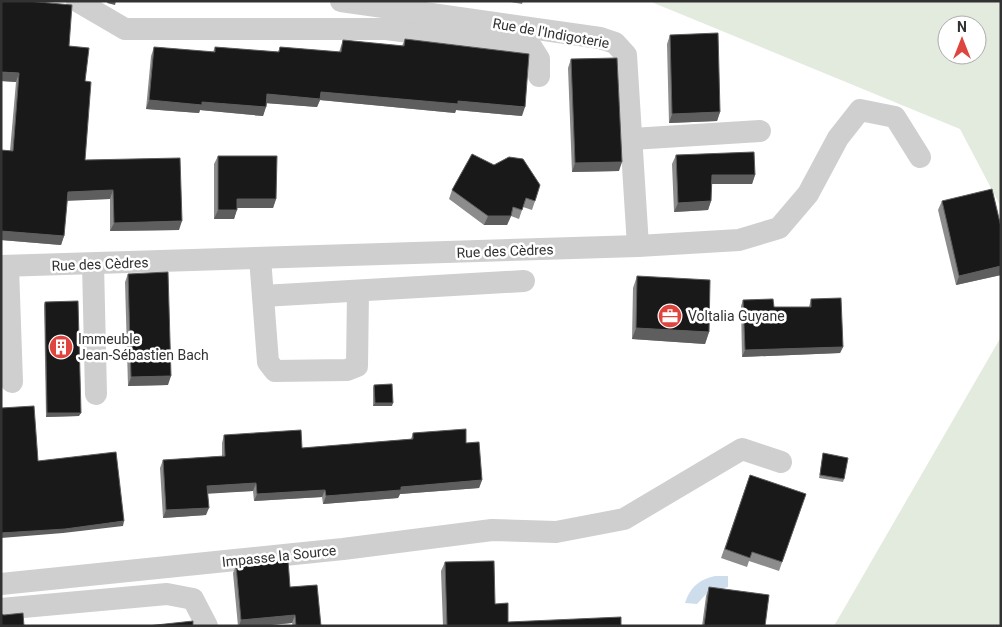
<svg xmlns="http://www.w3.org/2000/svg" width="1002" height="627" font-family="Roboto,sans-serif">
<rect width="100%" height="100%" fill="#fff"/>
<g fill="#e3eade" fill-rule="evenodd">
<path d="M649,1h352v206l-41,-78zM947,25h30v30h-30z"/>
<path d="M1001,337v289h-167z"/>
</g>
<path fill="#ceddec" d="M715,576h13v11l-20,5 -11,12 -12,-1c6,-17 14,-23 30,-27z"/>
<g fill="none" stroke-linecap="round" stroke-linejoin="round">
<g stroke="#cfcfcf" stroke-width="22">
<path d="M77,1l48,28h261l146,19 7,11v17"/>
<path d="M341,1l259,37 15,5 11,12 12,191"/>
<path d="M632,139l128,-8"/>
<path d="M260,258l8,104 7,9 72,-1 10,-4 1,-74"/>
<path d="M93,264l3,130"/>
<path d="M1,266l637,-20 101,-6 40,-12 29,-34 30,-56 22,-28 35,7 25,40"/>
<path d="M8,267l4,115"/>
<path d="M263,296l261,-15"/>
<path d="M1,584l342,-35 149,-19 64,2 68,-13 118,-70 39,13"/>
<path d="M1,609l166,-15 26,5 14,27"/>
</g>
</g>
<g fill="#8c8c8c">
<path d="M506,1h17l-1,3z"/>
<path d="M670,35l50,77 -3,9 -48,2 -2,-79z"/>
<path d="M405,39l117,77 -66,-6 -1,3 -135,-13 -3,7 -50,-4 -4,13 -63,-6 -1,3 -53,-4 5,-53 3,-9 59,5 2,-5 63,5 2,-5 59,5 4,-12 59,6z"/>
<path d="M69,46l16,35v79l94,70 -69,1v-32l-43,1 -3,36 -3,9 -60,-5v-90l9,1 6,-69 -15,-1z"/>
<path d="M571,59l48,112 -47,1 -4,-104z"/>
<path d="M676,155l79,20 -3,9h-41v17l-3,9 -34,2 -2,-48z"/>
<path d="M218,156l58,43 -3,9h-36l-3,11h-20v-55z"/>
<path d="M494,165l41,36 -3,9 -9,-3 -4,12 -8,-3 -4,9h-23l-35,-26 3,-9z"/>
<path d="M942,201l59,26v48l-45,10 -18,-75z"/>
<path d="M128,274l40,111 -40,1 -3,-104z"/>
<path d="M637,276l72,56 -4,12 -73,-5 1,-51z"/>
<path d="M811,299l32,48 -3,6 -98,4 -1,-51 2,-6 31,7h35z"/>
<path d="M45,302l34,114 -33,1 -2,-112z"/>
<path d="M374,385l18,21h-19v-18z"/>
<path d="M413,433l53,10 16,37 -3,8 -79,6 -2,4 -75,6 -1,-7 -68,4 -1,-10 -45,2 -2,22 -43,3 -3,-50 3,-8 59,-4v-13l2,-8 78,13 109,-9z"/>
<path d="M823,453l21,26 -1,3 -24,-4z"/>
<path d="M750,475l56,19 -27,77 -30,-10 -2,6 -26,-9z"/>
<path d="M445,562l50,42 13,18 113,4h-178l-2,-55z"/>
<path d="M236,566l54,21 31,39h-28l-1,-3 -32,3h-22l-5,-53z"/>
<path d="M709,587l56,39h-63l4,-30z"/>
</g>
<g fill="#5e5e5e">
<path d="M108,1h8l-1,4 -8,-2z"/>
<path d="M1,72l18,1 -3,9 -15,-1z"/>
<path d="M321,92l137,9 67,6 -3,9 -66,-6 -1,3 -135,-13 -3,7 -53,-4 3,-9z"/>
<path d="M149,100l53,2 64,5 -3,9 -63,-6 -1,3 -53,-4z"/>
<path d="M720,112l-3,9 -48,2 3,-9z"/>
<path d="M622,162l-3,9 -47,1 3,-9z"/>
<path d="M712,175h43l-3,9h-44z"/>
<path d="M113,190l-3,9 -45,2 3,-9z"/>
<path d="M237,199h39l-3,9h-39z"/>
<path d="M711,201l-3,9 -34,2 4,-9z"/>
<path d="M218,210h19l-3,9h-20z"/>
<path d="M488,216h23l-4,9h-23z"/>
<path d="M182,221l-3,9 -69,1 4,-8z"/>
<path d="M1,231l63,5 -3,9 -60,-5z"/>
<path d="M1001,266v9l-45,10 3,-9z"/>
<path d="M636,328l73,4 -4,12 -73,-5z"/>
<path d="M843,347l-3,6 -98,4 3,-7z"/>
<path d="M171,376l-3,9 -40,1 3,-9z"/>
<path d="M375,403h18l-1,3h-19z"/>
<path d="M47,413h34l-2,3 -33,1z"/>
<path d="M482,480l-3,8 -79,6 -2,4 -75,6 3,-8 75,-9z"/>
<path d="M256,483l-3,8 -49,3 3,-8z"/>
<path d="M325,490l-3,7 -68,4 3,-7z"/>
<path d="M209,508l-3,7 -43,3 3,-8z"/>
<path d="M124,521l-1,5 -60,7 -62,5v-5z"/>
<path d="M295,615l-3,8 -32,3h-21l2,-6z"/>
</g>
<g fill="#191919" stroke="#5e5e5e">
<path d="M1,1h26l45,4 -3,41 20,2 -4,33 6,1 -6,78 95,-2 2,63 -68,2 -1,-33 -45,2 -4,44 -63,-5v-81l12,1 6,-78 -18,-1z"/>
<path d="M718,33l2,79 -48,2 -2,-79z"/>
<path d="M405,39l124,15 -4,53 -67,-6v3l-137,-12 -1,7 -53,-5 -1,13 -64,-5v3l-53,-5 5,-53 61,5v-5l64,5 1,-5 61,5 2,-12 61,6z"/>
<path d="M617,58l5,104 -47,1 -4,-104z"/>
<path d="M754,152l1,23h-43l-1,26 -33,2 -2,-48z"/>
<path d="M472,154l22,11 15,-8 14,2 17,26 -5,16 -9,-3 -4,12 -9,-3 -2,9h-23l-36,-26z"/>
<path d="M218,156h59l-1,43h-39v11h-19z"/>
<path d="M992,189l9,38v39l-42,10 -17,-75z"/>
<path d="M168,272l3,104 -40,1 -3,-103z"/>
<path d="M637,276l73,4 -1,52 -73,-4z"/>
<path d="M841,298l2,49 -98,3 -2,-50 30,-1 1,8h37v-8z"/>
<path d="M78,301l3,112h-34l-2,-111z"/>
<path d="M392,384l1,19h-18l-1,-18z"/>
<path d="M34,406l4,55 78,-9 8,69 -59,8 -64,4v-125z"/>
<path d="M466,429v14l13,-1 3,38 -81,7v3l-75,6 -1,-6 -68,4 -1,-11 -49,3 2,22 -43,2 -3,-50 62,-4 -1,-21 77,-5 1,18 111,-9v-6z"/>
<path d="M823,453l25,5 -4,21 -24,-4z"/>
<path d="M750,475l56,19 -24,68 -30,-10 -2,6 -25,-9z"/>
<path d="M288,560l2,27 27,-2 4,41h-25l-1,-11 -54,5 -5,-54z"/>
<path d="M494,561l1,43 13,-1v19l113,-5v9h-174l-2,-64z"/>
<path d="M709,587l60,8 -4,31h-61z"/>
<path d="M23,613l1,13h-23v-12l3,1z"/>
<path d="M193,621v5h-46z"/>
</g>
<defs>
<g id="office-disc" transform="scale(1.25)"><circle r="9.5" fill="#de453f" stroke="#fff"/><path d="M-6-3h4V-5.5h4V-3h4V5H-6ZM-1-4.5V-3h2v-1.5ZM-6 0V1H6V0Z" fill="#fff"/></g>
<g id="building-disc" transform="scale(1.25)"><circle r="9.5" fill="#de453f" stroke="#fff"/><path d="M-4-6H4V6H1V3H-1V6H-4ZM-2.5-4.3h1.7v1.8h-1.7ZM.8-4.3h1.7v1.8H.8ZM-2.5-1h1.7V.8h-1.7ZM.8-1h1.7V.8H.8Z" fill="#fff"/></g>
</defs>
<g fill-rule="evenodd">
<use href="#office-disc" x="670" y="316"/>
<use href="#building-disc" x="61" y="347"/>
</g>
<g text-anchor="middle" stroke-width="5" stroke-linejoin="round" paint-order="stroke">
<g font-size="14" fill="#323232" stroke="#fff">
<text transform="translate(551 33) rotate(10)" y="5">Rue de l'Indigoterie</text>
<text transform="translate(505 251) rotate(-2)" y="5">Rue des Cèdres</text>
<text transform="translate(100 264) rotate(-2)" y="5">Rue des Cèdres</text>
<text transform="translate(279 556) rotate(-6)" y="5">Impasse la Source</text>
</g>
<g font-size="14" fill="#323232" stroke="#fff" text-anchor="start">
<text x="688" y="321">Voltalia Guyane</text>
<text x="78" y="344">Immeuble<tspan x="78" dy="16">Jean-Sébastien Bach</tspan></text>
</g>
</g>
<rect width="1002" height="627" fill="none" stroke="#323232" stroke-width="5"/>
<g transform="translate(962 40)"><circle r="24" fill="#ffffff" stroke="#adadad"/>
<path d="M0-4L9 19L0 12L-9 19Z" fill="#de453f"/>
<text y="-8" font-size="14" font-weight="bold" text-anchor="middle" fill="#323232">N</text>
</g>
</svg>
